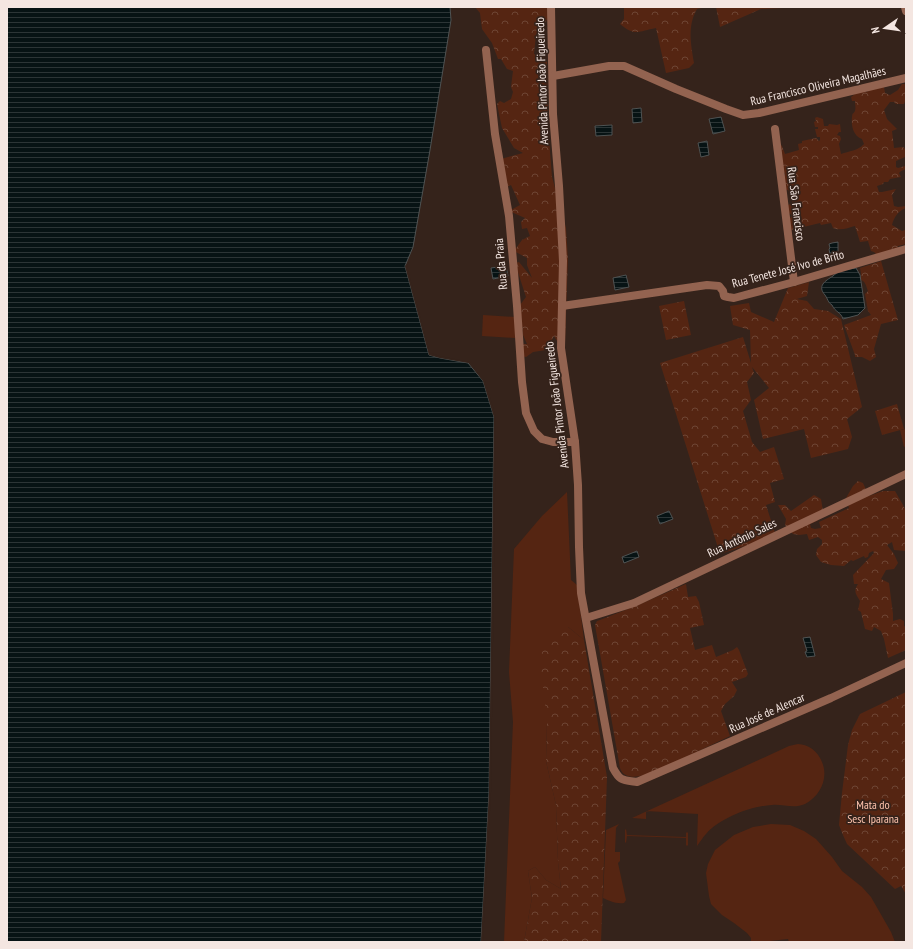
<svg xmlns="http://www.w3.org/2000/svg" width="913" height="949" font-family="'PT Sans Narrow',sans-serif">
<defs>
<pattern id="forest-crowns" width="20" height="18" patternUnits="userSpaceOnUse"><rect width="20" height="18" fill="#552512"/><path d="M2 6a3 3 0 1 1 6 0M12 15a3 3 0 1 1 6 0" fill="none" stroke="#6e4534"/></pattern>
<pattern id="water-rules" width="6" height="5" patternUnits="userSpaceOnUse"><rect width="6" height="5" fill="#071314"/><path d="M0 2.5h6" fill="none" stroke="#2c3536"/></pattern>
</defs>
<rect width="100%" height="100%" fill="#35231b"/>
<g fill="#552512">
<path d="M483,315l33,2 -1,21 -33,-2z"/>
<path d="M906,429v17l-2,1 -4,-17z"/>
<path d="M567,492l4,88 6,5 7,55 -16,-13 -21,96 -1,38 10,44 2,57 3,27 -15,-9 -11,-13 -7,4 4,27 -8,44h-20l9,-220 -4,-50 5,-123 28,-33z"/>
<path d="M798,744c10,1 17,5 22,14 10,17 2,37 -15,46 -11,5 -22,0 -33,1 -21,1 -52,13 -66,29 -3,3 -6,8 -9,12l1,-32 -52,-3v8l-14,-1 157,-72z"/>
<path d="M619,824l-3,4 -1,24h5v9l-2,2 8,37 -2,3c-9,1 -14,-2 -21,-5l3,-68z"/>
<path d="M771,824l19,1 14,6 12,8 16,18 10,14 20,16 9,10 20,35 4,10h-106l-1,-3 -18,2v1h-19v-4l-4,-5 -13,-10 -12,-8 -11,-11 -2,-8 -3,-23 2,-9 7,-14 19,-15 19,-8z"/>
<path d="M626,829l1,6 59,2v-4l1,-1 1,1v12l-1,1 -1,-1v-7l-59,-2 -1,7 -1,-1v-12z"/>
</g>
<g fill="url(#forest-crowns)">
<path d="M475,7h73l-1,3 1,7 -3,7v7l-9,3 -2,20 13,5 1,67 4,51 14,51 2,31 -3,84 -6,1 -5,-8 -8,14 -13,2 -7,5 -4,-1v-12h5l-4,-9 -3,-30 6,-8 -11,-34 4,-1 13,16 -5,-13v-7l-13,-7 8,-11 8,-4 -3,-8 -5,1 -1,-7 4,-4 -16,-7 11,-6 -9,-20 -6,3 -4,-29 22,-6 -9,-5 -12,-20 -5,-24 3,-3 4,2 7,-4 2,-7 -2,-5 2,-16 -6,-2 -6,-10h-3l-6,-16 -10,-14 -2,-16z"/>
<path d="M624,7h82l-9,2c-10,17 -6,35 -3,54l-5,5 -23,5 -10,-45c-17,3 -21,9 -36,-4l4,-5z"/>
<path d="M716,7h88l-43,2 -41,18z"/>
<path d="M902,84h4v15l-2,5h-8l-2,-2h-4l-6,8 3,9 10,10 -5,2 2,17 9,-1 2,2c1,2 2,6 0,8l-9,4v6l2,1 7,-2 1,3 -5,2 -2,2 2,4 -11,2 -2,3h-4l-1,2 -6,2 2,6h3l14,-3 -4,6 2,11 4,1 8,-1v2c-8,3 -12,9 -14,17l10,6 3,-1 1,14 -8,2 -1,3 -20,6 -3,-3 -3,-1 -3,-10 -8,1 -5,-16c-7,2 -15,5 -22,2l-2,-5 -10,2 -1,-2 -29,7 -2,-11 3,-3 -1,-2 -4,-1 -1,-7 6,-3c1,-9 0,-12 -9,-15l-1,-10 3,-2v-3l-3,-1 -2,-28 2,2 3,8 14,-4 -1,-6 4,-1v-2l14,-3 3,3 1,-1v-3h-3l-2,-8h3v-2h-3l-1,-5 2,-1 -1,-3 2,-1 6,2 1,7h4l1,-2 8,1 3,-1 1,8h-2l-2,3 3,1 1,3 -2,5 2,10c8,-3 17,-3 23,-10l-2,-5c-9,-3 -11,-14 -10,-22 1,-6 0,-1 3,-6 1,-3 0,-7 0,-10h-3l-1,-4 4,-3 9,-3 2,1 4,-2 14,-3 1,6 5,2 8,-5z"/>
<path d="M881,261l17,59 -17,4 -7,25 2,8 -6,4 -8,-4h-7v-2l-11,-30 27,-10 -3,-4 -3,-17 3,-3c-2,-5 -2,-9 -7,-11v-7l-1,-5z"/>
<path d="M809,282l-2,14 -10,3 10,2 7,8 14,2 13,8 21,88 -15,12 5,18 -4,12 -37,9 -7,-29 -41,10 -9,-39 15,-12 -17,-21 2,6 -7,9 4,18 -8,11 9,31 8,10 14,-5 10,32 -14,4 5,19 -9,3 10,31 -56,18 -60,-191 83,-26 8,26 -1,-33 -17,-5 -3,-19 19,-3 2,9 23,10 14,-34z"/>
<path d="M684,301l7,34 -25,5 -7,-34z"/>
<path d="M897,404l7,25 -22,6 -7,-24z"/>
<path d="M858,481l5,2 6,13 14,-5h12l8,14 3,6v40l-12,-1 -2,-8 -5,3 7,9 4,9 -4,6 -8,1 -5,9 8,4 4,31v7l7,-2 4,2v5l2,1v23l-18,8 -4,-19 -3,-8 -7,-4 -2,4 -7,-2 -4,-17 -3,-2 2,-9c-4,-7 -7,-9 -2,-17h-4l-1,-9 21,-22 -1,-2 -4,2 -1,4 -3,1 -1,-2 -11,5 -2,-1 -7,6 -13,-1 -10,-3 -5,-7 1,-6 5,-5v-4l-4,-3 -9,3 -2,-6 -8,1 -6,-1 -8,-9 1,-6 -8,-14h7l6,6 23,-16 7,4 2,12 -6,10 -7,3 1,4 4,1 6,-1 -2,-6 30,-14 -3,-10 7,-12z"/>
<path d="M686,584l2,13 8,-1 3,6 5,23 -14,3 5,22 17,-5 4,12 17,-7 4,-3 2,3 9,24 -2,3 -14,5 5,8 -3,6 -9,8 -4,7 9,25 -73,35c-11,4 -32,12 -37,-3l-25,-143 2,-4 3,-1 38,-15z"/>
<path d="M568,627l16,13 23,137 -6,165h-77l8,-44 -4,-27 7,-4 11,13 15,9 -3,-27 -2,-57 -10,-44 1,-38 -7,-64 6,-19 13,-11z"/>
<path d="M906,692v202l-5,-8 -6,3 -48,-45 -4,-9 -4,-10 3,-32 6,-48 4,-15 8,-16z"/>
</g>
<g fill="url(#water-rules)" stroke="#4e5252">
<path d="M7,7h443l1,13 -21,130 -17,97 -8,19 24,89 11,3 28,5 15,18 11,36 -5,376 -8,149h-474z"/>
<path d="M641,108l1,14 -9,1 -1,-14z"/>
<path d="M721,117l4,14 -12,3 -4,-15z"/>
<path d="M612,125v10l-16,1 -1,-10z"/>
<path d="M707,141l2,14 -8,2 -3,-14z"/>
<path d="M838,242v9l-1,3h-7l-1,-5 1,-1 -1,-4 3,-1z"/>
<path d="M506,266l2,10 -15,3 -2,-11z"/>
<path d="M856,268l4,7 5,33 -7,7 -15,4c-2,-7 -8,-7 -11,-14 -4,-2 -4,-6 -7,-10 -8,-9 0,-14 8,-19 2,-2 5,-4 8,-5 4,-2 10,-2 15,-3z"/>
<path d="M626,275l3,12 -14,3 -2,-12z"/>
<path d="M669,511l4,8 -13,5 -3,-8z"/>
<path d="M637,551l2,6 -15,6 -2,-6z"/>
<path d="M810,637l5,19 -8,1 -2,-5 2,-1 -4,-13z"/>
</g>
<path fill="#35231b" d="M409,262l-2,4 23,87 10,3 30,6 15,18 11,37 -5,376 -8,149h-2l8,-149 5,-376 -11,-36 -14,-18 -29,-5 -11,-3 -24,-89z"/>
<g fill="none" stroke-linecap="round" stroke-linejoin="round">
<g stroke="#936350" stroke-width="8">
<path d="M551,7l2,107 6,72 4,75 -2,87 14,94 3,43 1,62 2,46 32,175c7,13 9,12 24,14l194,-84 75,-35"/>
<path d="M905,7l1,4"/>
<path d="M486,50l9,84 14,82 8,90 5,76 4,31 8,18 8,8 11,3h22"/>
<path d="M553,76l56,-10h15l52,23 50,20 17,6 16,-2 147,-35"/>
<path d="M775,129l19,153"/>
<path d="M562,306l145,-21 12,1 4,5 1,5 4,1 6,1 60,-16 112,-33"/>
<path d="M586,618l48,-15 272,-129"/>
</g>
</g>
<g text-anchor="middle" stroke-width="3.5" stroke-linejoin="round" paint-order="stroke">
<g font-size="12" fill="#f4e6e1" stroke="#35231b">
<text transform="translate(542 81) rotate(-92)" y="4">Avenida Pintor João Figueiredo</text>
<text transform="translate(818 86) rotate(-13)" y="4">Rua Francisco Oliveira Magalhães</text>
<text transform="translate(796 204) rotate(83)" y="4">Rua São Francisco</text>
<text transform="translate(501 264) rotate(-95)" y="4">Rua da Praia</text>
<text transform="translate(788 269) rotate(-15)" y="4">Rua Tenete José Ivo de Brito</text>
<text transform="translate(557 405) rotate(-97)" y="4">Avenida Pintor João Figueiredo</text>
<text transform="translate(742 538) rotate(-25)" y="4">Rua Antônio Sales</text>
<text transform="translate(767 713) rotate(-24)" y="4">Rua José de Alencar</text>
</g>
<g font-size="12" fill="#fec3ad" stroke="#35231b">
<text x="873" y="809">Mata do<tspan x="873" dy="14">Sesc Iparana</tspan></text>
</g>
</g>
<rect width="913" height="949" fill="none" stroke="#f4e6e1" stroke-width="16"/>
<g transform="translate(885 28) rotate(257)" stroke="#35231b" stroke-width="3" paint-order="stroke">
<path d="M0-3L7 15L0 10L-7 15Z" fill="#f4e6e1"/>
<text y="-6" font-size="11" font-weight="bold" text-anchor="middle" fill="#f4e6e1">N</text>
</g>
</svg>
